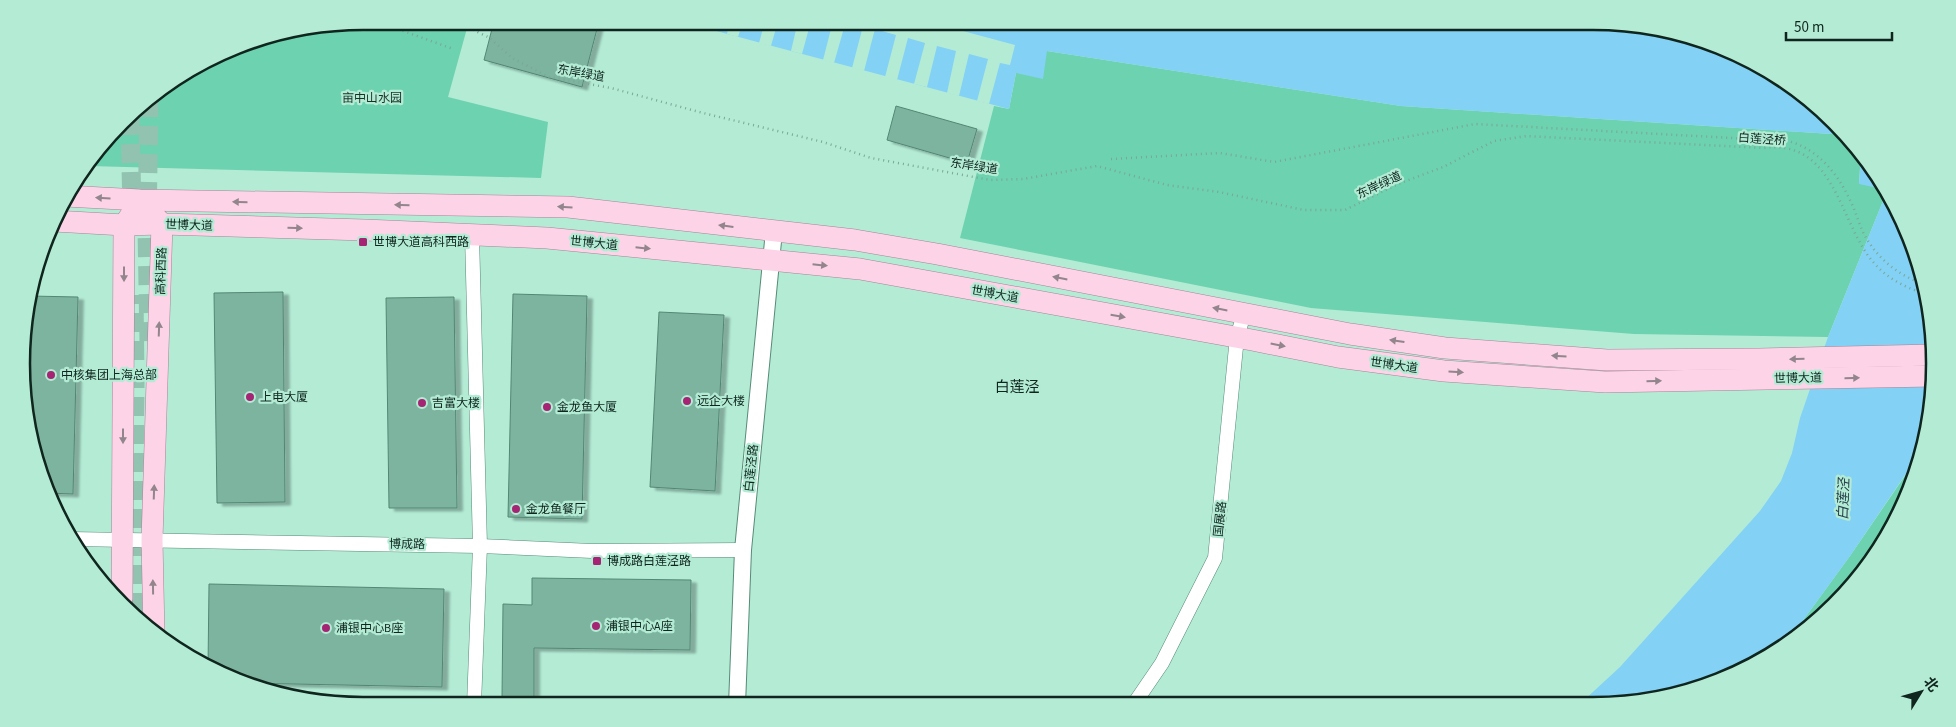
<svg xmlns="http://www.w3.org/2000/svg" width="1956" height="727" font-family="'Source Sans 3','Noto Sans SC',sans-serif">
<defs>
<filter id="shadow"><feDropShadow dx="5.5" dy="3" stdDeviation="1" flood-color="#0004"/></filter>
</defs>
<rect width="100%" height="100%" fill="#b3ebd5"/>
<g fill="#6cd2af">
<path d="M364,21h105l-21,76 100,25 -7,56 -452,-12 49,-60 55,-39 60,-27z"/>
<path d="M1047,51l354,55 446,29 14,19 -2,29 23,6 3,7 -57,141 -194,-3 -323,-26 -351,-70 34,-132 15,3 7,-36z"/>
<path d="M1922,451l1,1 -34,83 -71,86 -30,20 62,-85z"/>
</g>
<g fill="#83d1f4">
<path d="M679,21h914l88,12 63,24 57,35 46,43 -446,-29 -354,-55 -4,28 -27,-6 -7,36z"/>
<path d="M1861,154l28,39 28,61 15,65 2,67 -10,61 -74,109 -62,85 -44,30 -107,32h-56l39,-36 140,-156 21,-30 11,-28 8,-35 28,-81 57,-141 -3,-7 -23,-5z"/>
</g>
<g fill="#b3ebd5">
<path d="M730,21h13l-5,16 -11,-3z"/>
<path d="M765,21h13l-7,25 -12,-3z"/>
<path d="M798,21h13l-9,33 -11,-3z"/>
<path d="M833,21h93l89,24 -5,20 -10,-2 -11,41 -12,-3 11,-42 -19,-5 -10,42 -12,-3 9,-42 -19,-5 -10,41 -13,-3 11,-41 -17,-5 -11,42 -12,-3 11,-42 -21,-6 -11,42 -12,-3 11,-42 -17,-5 -12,42 -11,-3z"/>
</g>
<g fill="#7db49f" stroke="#538774" filter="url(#shadow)">
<path d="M494,21h105l-17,66 -98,-27z"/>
<path d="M896,106l81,23 -10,34 -80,-23z"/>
<path d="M283,292l2,210 -68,1 -3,-210z"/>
<path d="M513,294l74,2 -5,223 -74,-2z"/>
<path d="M30,296l48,1 -5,197 -26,-1 -19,-62 -4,-112z"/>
<path d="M454,297l3,211h-68l-3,-210z"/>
<path d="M659,312l65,3 -9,176 -65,-4z"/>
<path d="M532,578l159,2 -1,70 -156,-2v49h-32l1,-93 29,1z"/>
<path d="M209,584l235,5 -2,98 -197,-4 -33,-12 -4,-3z"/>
</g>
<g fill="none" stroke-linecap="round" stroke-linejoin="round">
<g stroke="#92c3b0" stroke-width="19" stroke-dasharray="19 9" stroke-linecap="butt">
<path d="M149,98l-2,129 2,115"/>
<path d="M130,116l2,97"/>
<path d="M133,612l2,-231 -1,-86"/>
</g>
<g stroke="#568b77" stroke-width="11">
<path id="pedestrian" d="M387,21v4"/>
</g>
<g stroke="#568b77" stroke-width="15">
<g id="minor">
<path d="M472,235l8,311 -6,159"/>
<path d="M71,539l409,7 112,5 151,-1"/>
<path d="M1134,704l28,-41 53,-105 22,-221 7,-23"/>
</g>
</g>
<g stroke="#568b77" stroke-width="18">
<path id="tertiary" d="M737,705l6,-155 31,-319"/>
</g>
<g stroke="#a88396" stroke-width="22">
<g id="primary">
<path d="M65,196l75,4 428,7 287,33 82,14 413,80 95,14 162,12 152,-1 174,-4"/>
<path d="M152,213l10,11 -10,316 2,94"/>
<path d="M54,221l70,4 38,-1 203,6 182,8 313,31 392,71 86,17 106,14 161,11 329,-6"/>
<path d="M122,599l2,-374 8,-12"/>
</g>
</g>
<g stroke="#7ba796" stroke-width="2.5" stroke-dasharray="1 4" stroke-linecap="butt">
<path d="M455,21l35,17 22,20 37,19 62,11 92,25 120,29 48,16 119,22 33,-1 74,-13 70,19 52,7 85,18h41l53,-26 45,-17 51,-26 33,-5 236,12c73,-10 76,76 111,115 14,16 32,25 52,31"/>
<path d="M340,25h36"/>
<path d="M398,29l55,20"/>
<path d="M1111,159l109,-6 54,9 201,-38 313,17c30,8 49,32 62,59 6,12 9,25 15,36 13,23 34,40 59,48"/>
</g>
<use href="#pedestrian" stroke="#fff" stroke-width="10"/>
<use href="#minor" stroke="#fff" stroke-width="14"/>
<use href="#tertiary" stroke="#fff" stroke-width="16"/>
<use href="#primary" stroke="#fdd3e7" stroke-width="21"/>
</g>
<defs><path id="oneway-solid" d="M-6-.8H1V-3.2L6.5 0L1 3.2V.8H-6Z" transform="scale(1.25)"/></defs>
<g fill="#92858c">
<use href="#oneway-solid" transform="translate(103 198) rotate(-177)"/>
<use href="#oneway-solid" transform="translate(240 202) rotate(-179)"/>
<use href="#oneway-solid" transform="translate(402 205) rotate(-179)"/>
<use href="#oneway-solid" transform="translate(565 207) rotate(-177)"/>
<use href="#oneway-solid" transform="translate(726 226) rotate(-173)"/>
<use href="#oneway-solid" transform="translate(295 228) rotate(2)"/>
<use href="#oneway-solid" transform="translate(643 248) rotate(6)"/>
<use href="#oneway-solid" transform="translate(820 265) rotate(6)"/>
<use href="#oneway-solid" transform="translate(124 274) rotate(90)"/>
<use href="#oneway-solid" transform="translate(1060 278) rotate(-169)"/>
<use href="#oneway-solid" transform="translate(1220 309) rotate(-169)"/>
<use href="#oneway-solid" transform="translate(1118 316) rotate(10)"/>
<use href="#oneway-solid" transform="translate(159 329) rotate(-88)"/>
<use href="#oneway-solid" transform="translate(1397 341) rotate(-172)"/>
<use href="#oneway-solid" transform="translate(1278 345) rotate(11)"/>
<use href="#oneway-solid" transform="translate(1559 356) rotate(-176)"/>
<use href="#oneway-solid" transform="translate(1797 359) rotate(179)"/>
<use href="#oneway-solid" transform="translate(1456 372) rotate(4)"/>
<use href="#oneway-solid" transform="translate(1852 378) rotate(-1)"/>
<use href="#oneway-solid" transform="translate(1654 381) rotate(-1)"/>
<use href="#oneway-solid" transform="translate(123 436) rotate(90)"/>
<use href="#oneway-solid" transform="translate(154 492) rotate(-88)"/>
<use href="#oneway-solid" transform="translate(153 587) rotate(-91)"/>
</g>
<g fill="#a52473" stroke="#b3ebd5" stroke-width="2">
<rect x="358" y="237" width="10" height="10" rx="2.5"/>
<circle cx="51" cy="375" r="5"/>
<circle cx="250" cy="397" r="5"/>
<circle cx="687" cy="401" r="5"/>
<circle cx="422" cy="403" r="5"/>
<circle cx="547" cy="407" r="5"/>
<circle cx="516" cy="509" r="5"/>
<rect x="592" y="556" width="10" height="10" rx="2.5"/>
<circle cx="596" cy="626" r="5"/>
<circle cx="326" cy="628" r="5"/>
</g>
<g text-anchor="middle" stroke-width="4.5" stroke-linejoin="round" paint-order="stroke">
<g font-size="12" fill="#0f251d" stroke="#b3ebd5">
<text transform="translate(581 73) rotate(10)" y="4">东岸绿道</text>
<text transform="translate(1762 139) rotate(4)" y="4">白莲泾桥</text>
<text transform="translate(974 166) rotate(9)" y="4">东岸绿道</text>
<text transform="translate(1379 185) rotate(-25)" y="4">东岸绿道</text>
<text transform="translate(189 225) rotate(2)" y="4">世博大道</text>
<text transform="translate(594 243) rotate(6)" y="4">世博大道</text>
<text transform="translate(161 271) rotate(-88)" y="4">高科西路</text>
<text transform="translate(995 294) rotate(10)" y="4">世博大道</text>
<text transform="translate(1394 365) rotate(8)" y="4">世博大道</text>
<text transform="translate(1798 378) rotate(-1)" y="4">世博大道</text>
<text transform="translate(751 468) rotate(-84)" y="4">白莲泾路</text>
<text transform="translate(1220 519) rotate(-84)" y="4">国展路</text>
<text transform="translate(407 544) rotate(1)" y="4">博成路</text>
</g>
<g font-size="12" fill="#173127" stroke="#b3ebd5">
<text x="372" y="102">亩中山水园</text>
</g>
<g font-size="12" fill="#0f251d" stroke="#b3ebd5" text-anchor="start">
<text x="373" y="246">世博大道高科西路</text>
<text x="61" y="379">中核集团上海总部</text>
<text x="260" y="401">上电大厦</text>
<text x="697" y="405">远企大楼</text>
<text x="432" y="407">吉富大楼</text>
<text x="557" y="411">金龙鱼大厦</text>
<text x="526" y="513">金龙鱼餐厅</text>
<text x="607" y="565">博成路白莲泾路</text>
<text x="606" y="630">浦银中心A座</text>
<text x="336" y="632">浦银中心B座</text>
</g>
<g font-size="14" font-style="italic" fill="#28414c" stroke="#b3ebd5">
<text transform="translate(1843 499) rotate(-88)" y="5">白莲泾</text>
</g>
<g font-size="15" fill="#0f251d" stroke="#b3ebd5">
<text x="1017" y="392">白莲泾</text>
</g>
</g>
<path d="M0 0H1956V727H0ZM363 30H1593A333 333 0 0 1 1926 363V364A333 333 0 0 1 1593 697H363A333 333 0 0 1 30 364V363A333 333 0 0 1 363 30Z" fill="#b3ebd5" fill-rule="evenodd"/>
<path fill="none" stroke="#0f251d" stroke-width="2.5" d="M363 30H1593A333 333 0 0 1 1926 363V364A333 333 0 0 1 1593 697H363A333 333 0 0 1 30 364V363A333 333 0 0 1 363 30Z"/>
<g transform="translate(1921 692) rotate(53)" stroke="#b3ebd5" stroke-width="4" paint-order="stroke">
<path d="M0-4L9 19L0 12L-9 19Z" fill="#0f251d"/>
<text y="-8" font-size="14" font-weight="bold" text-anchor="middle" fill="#0f251d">北</text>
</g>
<path d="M1786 32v8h106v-8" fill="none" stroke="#0f251d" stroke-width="2.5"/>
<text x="1794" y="32" font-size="15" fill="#0f251d" stroke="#b3ebd5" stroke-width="4" paint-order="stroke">50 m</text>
</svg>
